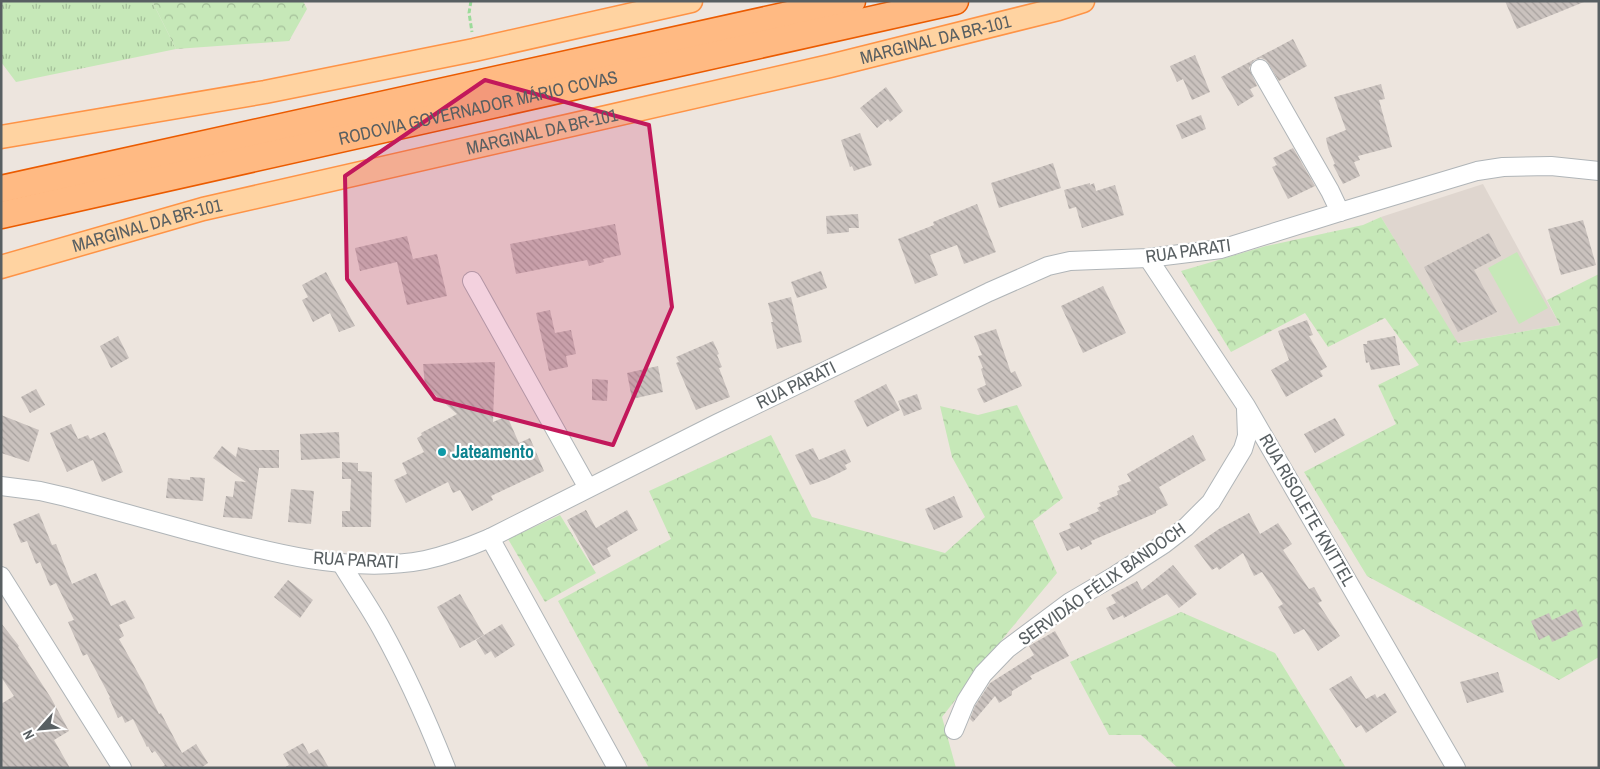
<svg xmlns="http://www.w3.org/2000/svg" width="1600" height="769" font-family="'Archivo Narrow',sans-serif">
<defs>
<pattern id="grass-tufts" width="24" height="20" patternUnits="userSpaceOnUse" patternTransform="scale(1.25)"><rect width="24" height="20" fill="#c6e8b8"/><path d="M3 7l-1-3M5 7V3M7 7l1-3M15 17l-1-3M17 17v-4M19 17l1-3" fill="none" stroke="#a4bf99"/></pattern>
<pattern id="forest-crowns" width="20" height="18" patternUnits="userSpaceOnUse" patternTransform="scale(1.25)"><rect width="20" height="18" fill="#c6e8b8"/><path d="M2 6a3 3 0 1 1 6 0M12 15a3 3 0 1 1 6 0" fill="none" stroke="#a4bf99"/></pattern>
<pattern id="building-back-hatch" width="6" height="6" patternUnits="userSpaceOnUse" patternTransform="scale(1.25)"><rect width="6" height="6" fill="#cac2be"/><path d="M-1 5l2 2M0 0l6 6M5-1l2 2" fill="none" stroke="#a7a19e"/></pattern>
</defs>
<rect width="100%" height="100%" fill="#ede5de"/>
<path fill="#dfd6cf" d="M1483,184l77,141 -103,18 -76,-126z"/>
<path fill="url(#grass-tufts)" d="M6,1h146l24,48 -160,33 -15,-20v-59z"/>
<g fill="url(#forest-crowns)">
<path d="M152,1h151l4,8 -18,32 -113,8z"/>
<path d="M1381,217l77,126 102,-18 -13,-25 52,-26v383l-40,23 -192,-104 -63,-104 92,-48 -18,-39 41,-20 -34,-47 -57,29 -23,-34 -74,39 -50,-81 85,-25 97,-21z"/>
<path d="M1017,405l46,93 -30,23 24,52 -48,58 -67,86 14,51h-307l-91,-167 113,-62 -22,-48 122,-56 41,82 133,36 40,-36 -33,-60 -12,-51 38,9z"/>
<path d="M560,515l36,58 -51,29 -37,-63z"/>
<path d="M1181,612l94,41 71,115h-168l-37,-33h-32l-39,-73z"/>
</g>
<path fill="#c6e8b8" d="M1517,252l31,56 -29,16 -31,-56z"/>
<g fill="url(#building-back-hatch)">
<path d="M1505,1h79v1l-67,27z"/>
<path d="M1293,39l14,27 -28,15 -13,-21 -5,-2 -7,2 -5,8 8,18 -7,3 4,7 -16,10 -17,-29z"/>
<path d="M1195,55l15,37 -18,8 -9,-21 -6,3 -7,-16z"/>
<path d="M1381,84l4,15 -6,1 13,47 -34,9 2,4 -6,2 6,14 -17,8 -10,-19 2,-1 -7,-16 -2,-10 20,-8 -12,-33z"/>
<path d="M886,87l17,24 -13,11 -2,-3 -11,9 -17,-20z"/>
<path d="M1201,115l5,14 -24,10 -6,-14z"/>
<path d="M860,133l12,32 -18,6 -2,-5 -2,1 -9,-27z"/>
<path d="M1293,148l22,38 -27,13 -16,-32 5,-2 -4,-7z"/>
<path d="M1053,163l8,25 -62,20 -8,-25z"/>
<path d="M1090,183v2l4,-2 2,8 19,-6 9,30 -42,13 -6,-21 -7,2 -5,-19z"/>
<path d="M977,204l19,48 -32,12 -7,-19 -27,10 8,20 -23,9 -17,-45 36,-14 -1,-3z"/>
<path d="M858,214l1,14h-10v4l-22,2 -1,-18z"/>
<path d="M1583,220l13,45 -35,10 -13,-46z"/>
<path d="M615,224l6,31 -18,4 1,3 -15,4 -2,-6 -71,14 -6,-30z"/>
<path d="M1489,233l12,23 -27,14 23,42 -39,20 -34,-65z"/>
<path d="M407,236l6,23 24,-5 10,42 -40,9 -10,-43 -37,9 -5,-23z"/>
<path d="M821,271l6,17 -30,10 -6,-16z"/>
<path d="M326,272l29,54 -16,6 -9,-19 -17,9 -11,-22 6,-3 -6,-12z"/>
<path d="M1103,286l23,47 -43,20 -22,-47z"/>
<path d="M791,297l11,45 -25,7 -6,-27h2l-5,-19z"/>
<path d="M550,310l5,23 16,-3 5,24 -10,2 2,11 -19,4 -13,-58z"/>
<path d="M1307,320l6,15 -4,1 18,31 -7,4 3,5 -37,21 -15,-27 18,-10 -11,-29z"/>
<path d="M996,329l15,44 4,-2 7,15 -38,17 -7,-14 9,-4 -5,-16 2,-1 -5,-12 4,-1 -8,-19z"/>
<path d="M118,336l11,22 -18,10 -11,-22z"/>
<path d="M1395,336l5,29 -29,5 -2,-8 -3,1 -3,-19h4v-3z"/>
<path d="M713,341l6,13 -2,1 5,12 -3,1 11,29 -34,13 -20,-47 3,-1 -3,-5z"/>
<path d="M495,362l-2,60 14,-6 12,27 11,-5 14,33 -53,25 2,4 -21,11 -12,-21 -7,3 -5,-11 -42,21 -12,-23 13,-6 -5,-11 22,-11 -7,-14 5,-3 -1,-2 36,-19 -32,-28 -2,-22z"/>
<path d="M658,366l5,26 -31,7 -5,-26z"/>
<path d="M592,379l16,1 -1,21 -15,-1z"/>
<path d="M886,384l14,26 -33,17 -13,-26z"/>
<path d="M36,389l9,16 -15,8 -9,-16z"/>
<path d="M917,394l5,15 -18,7 -6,-15z"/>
<path d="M1,415l38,15 -10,32 -28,-9z"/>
<path d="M1335,418l10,17 -30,18 -11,-19z"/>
<path d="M71,424l7,15 10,-4 2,4 15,-7 18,40 -21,10 -9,-22 -26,12 -17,-39z"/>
<path d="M339,432l1,26 -39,2 -1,-26z"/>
<path d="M1193,435l13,25 -47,27 9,18 -12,6v2l-65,28 1,3 -11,6 -2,-4 -12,5 -8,-18 12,-5 -2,-4 30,-13 -2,-3 4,-2 -2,-3 19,-8 -1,-4 3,-1 -2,-4 13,-5 -4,-7z"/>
<path d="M222,446l14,11 2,-10 12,3h29v18h-20l-7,51 -29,-2 3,-21 7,1 2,-16 11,1 -33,-24z"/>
<path d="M813,448l6,12 26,-11 6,13 -6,3 2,4 -20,10 -17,6 -15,-30z"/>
<path d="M342,462l16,1v8l14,1 -1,55h-29v-16h8l1,-32h-9z"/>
<path d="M190,477l15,1 -2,23 -37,-3 2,-20 22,2z"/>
<path d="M291,489l23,2 -3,33 -23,-2z"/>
<path d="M954,496l9,21 -29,13 -9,-21z"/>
<path d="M586,510l10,18 31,-18 11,20 -31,18 4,8 -18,10 -26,-46z"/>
<path d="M39,513l13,32 4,-1 16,40 24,-11 15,33 14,-6 10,18 -16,7 5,11 -5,3 24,43 16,32 2,-1 21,40 14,-9 12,19 -7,5h-41l5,-3 -10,-14 -3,2 -4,-7 -1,1 -14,-28 -8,4 -3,-7 -4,2 -9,-20 1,-1 -23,-43 -4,2 -15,-34 6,-2 -18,-37 -6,3 -10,-24 -4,2 -9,-23 -6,2 -8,-19z"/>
<path d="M1249,513l11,21 18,-11 14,21 -9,6 26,39 5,-2 8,14 -4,2 22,33 -22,15 -14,-22 -10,5 -16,-27 5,-3 -21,-32 -8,4 -11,-23 -24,17 -2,-3 -5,3 -18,-24 25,-17z"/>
<path d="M1173,565l24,29 -18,14 -12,-14 -43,24 -1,-3 -10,5 -7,-12 10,-5 -5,-8 26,-14 5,9z"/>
<path d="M288,580l25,20 -13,18 -26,-21z"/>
<path d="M460,594l24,41 -24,13 -23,-41z"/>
<path d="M1576,609l7,17 -16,7 1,2 -16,7 -3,-7 -10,5 -8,-19 18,-8 3,7z"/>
<path d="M1,623l18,23 -1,1 33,51 18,33 -15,9 16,28h-69v-64l13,-8 -13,-19z"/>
<path d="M502,624l13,21 -20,13 -4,-7 -6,4 -9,-15z"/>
<path d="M1055,631l14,25 -39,20 2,3 -20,12v4l-13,8 -4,-7 -22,26 -3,-3 5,-13 15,-23 44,-28 -5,-9z"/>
<path d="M1498,672l6,20 -37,11 -7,-21z"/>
<path d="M1351,676l15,23 9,-5 2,4 8,-5 12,19 -31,21 -5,-8 -5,3 -27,-39z"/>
<path d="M303,743l6,11 9,-5 11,19h-45l5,-3 -6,-11z"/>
</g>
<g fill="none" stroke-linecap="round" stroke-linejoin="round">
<g stroke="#b0b5b8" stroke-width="20">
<g id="minor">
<path d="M1260,69l70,122 10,21"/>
<path d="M1148,258l98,148 210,362"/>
<path d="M472,281l116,207"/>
<path d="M1,486l39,5 26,6c41,11 83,23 124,34 74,20 159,44 235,29 23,-5 44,-13 65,-22l228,-115 271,-131 59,-26 22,-5 78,-3 73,-9 119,-37 137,-41 26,-4 48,-1 48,5"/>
<path d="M490,538l127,230"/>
<path d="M341,563c13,22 28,43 40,65 25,45 46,92 65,140"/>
<path d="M1,576l121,192"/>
<path d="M954,730l12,-29 17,-27 24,-25 63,-47 46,-27 48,-31 22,-17 25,-25 32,-53 4,-13 -1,-27"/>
</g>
</g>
<g stroke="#fe9346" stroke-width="25">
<g id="major">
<path d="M1,137l264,-45 209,-42 217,-49"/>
<path id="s1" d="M1,267l202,-58 627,-143 228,-57 25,-8"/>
</g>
</g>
<g stroke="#eb5b00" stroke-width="29">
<g id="highway">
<path d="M1,189l851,-188"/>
<path id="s2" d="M1,215l954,-214"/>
</g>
</g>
<path stroke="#9cdb9a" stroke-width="3" stroke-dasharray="5 2.5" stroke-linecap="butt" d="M471,1l-2,12 3,19"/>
<use href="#minor" stroke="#fff" stroke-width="18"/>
<use href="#major" stroke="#ffd3a1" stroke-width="22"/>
<use href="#highway" stroke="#ffba83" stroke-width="26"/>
</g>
<path fill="#c2185b" fill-opacity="0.2" stroke="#c2185b" stroke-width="4" stroke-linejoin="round" d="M485,80l164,45 23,182 -59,138 -178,-46 -88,-120 -2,-103z"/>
<circle fill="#0f9aa8" stroke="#fff" stroke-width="2" cx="442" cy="452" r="5"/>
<g text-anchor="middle" stroke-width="4.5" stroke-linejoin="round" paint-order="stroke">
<g font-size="18" fill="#585f62" stroke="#fff">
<text dy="6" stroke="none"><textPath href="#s1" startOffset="962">MARGINAL DA BR-101</textPath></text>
<text dy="6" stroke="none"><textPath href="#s2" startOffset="489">RODOVIA GOVERNADOR MÁRIO COVAS</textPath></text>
<text dy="6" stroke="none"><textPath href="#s1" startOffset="558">MARGINAL DA BR-101</textPath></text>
<text dy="6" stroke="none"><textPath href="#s1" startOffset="152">MARGINAL DA BR-101</textPath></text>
<text transform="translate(1188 251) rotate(-8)" y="6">RUA PARATI</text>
<text transform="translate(796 385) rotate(-26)" y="6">RUA PARATI</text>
<text transform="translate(1307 510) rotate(60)" y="6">RUA RISOLETE KNITTEL</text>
<text transform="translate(356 560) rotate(3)" y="6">RUA PARATI</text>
<text transform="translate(1102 584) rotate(-35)" y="6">SERVIDÃO FÉLIX BANDOCH</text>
</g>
<g font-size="18" font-weight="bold" fill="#0d838f" stroke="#fff" text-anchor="start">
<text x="452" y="458">Jateamento</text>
</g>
</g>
<rect width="1600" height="769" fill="none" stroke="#585f62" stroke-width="5"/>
<g transform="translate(40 729) rotate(243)" stroke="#ffffff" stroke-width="4" paint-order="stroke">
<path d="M0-4L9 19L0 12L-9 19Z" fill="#585f62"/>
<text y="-8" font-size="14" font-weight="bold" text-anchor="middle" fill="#585f62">N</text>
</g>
</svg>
